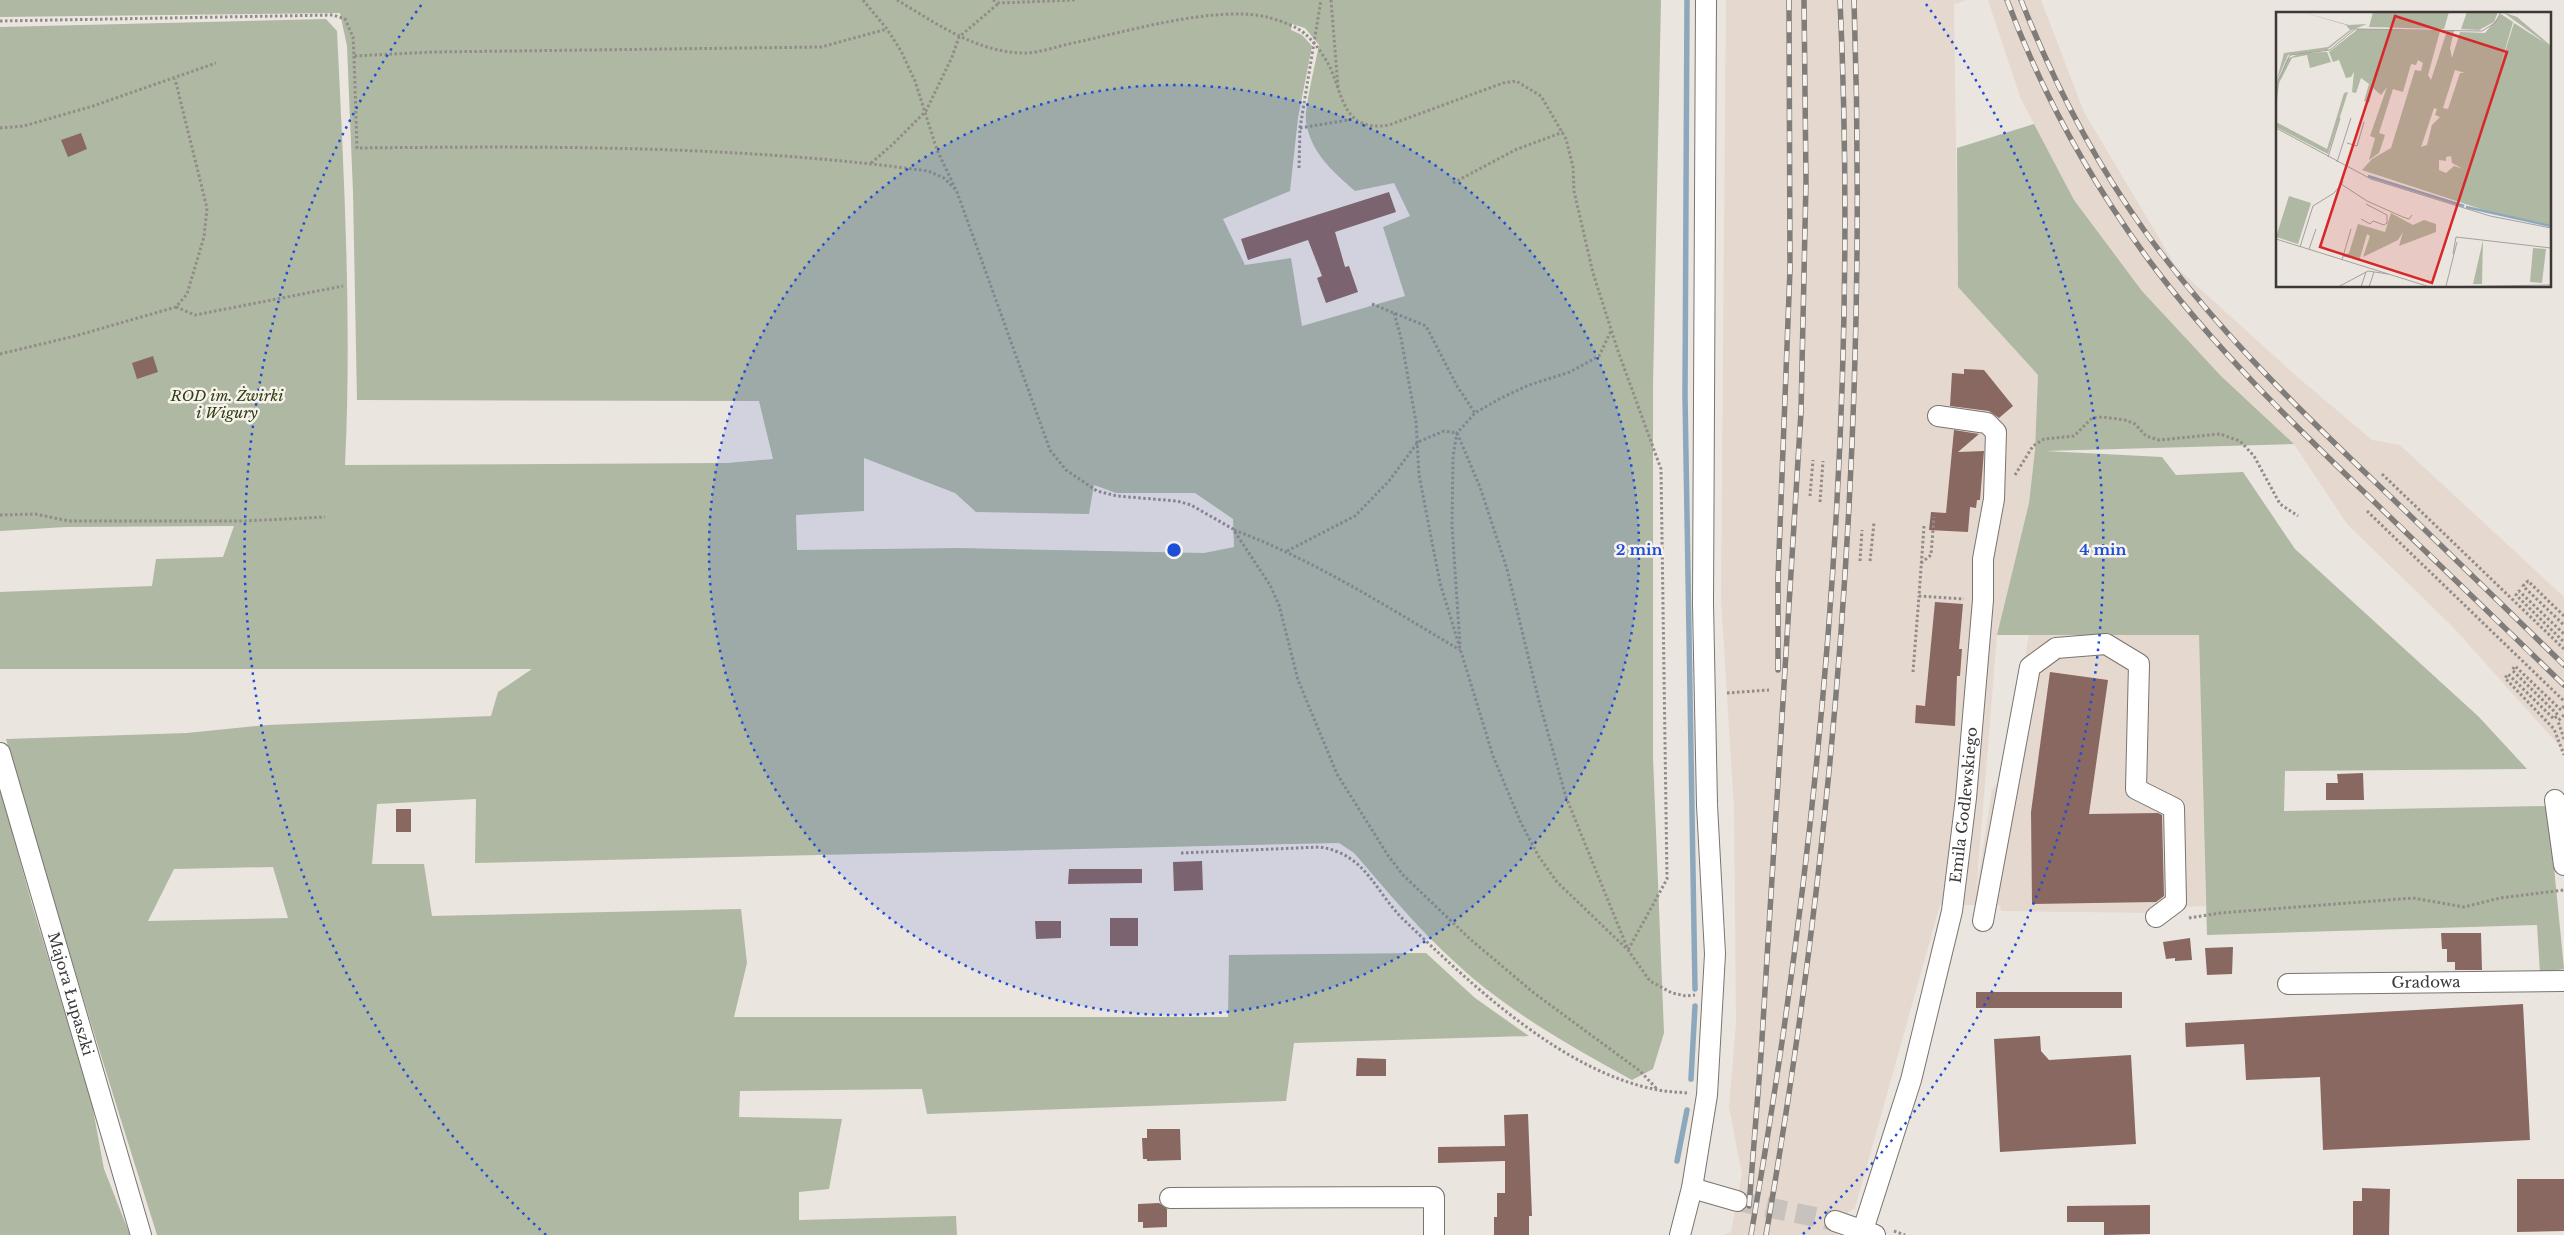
<svg xmlns="http://www.w3.org/2000/svg" width="2564" height="1235" font-family="'Libre Baskerville',serif">
<rect width="100%" height="100%" fill="#ebe5e0"/>
<g fill="#e5d8cf">
<path d="M1726,0h241l-13,4 4,283 80,88 -3,75 -6,53 -32,132 -21,258 16,-103 15,-19 22,-137 170,1 7,271 -48,2 -4,5 -153,-2 -1,-6h-60l-85,303 -20,13 2,14h-113l7,-3 11,-58 -13,-67 7,-84 -2,-214 -13,-211z"/>
<path d="M1988,0h53l43,112 93,156 117,106 78,66 28,5 164,152v154l-111,-124 -106,-103 -53,-80 -73,-68 -79,-85 -68,-91 -40,-76 -13,-25z"/>
</g>
<g fill="#afb8a2" fill-rule="evenodd">
<path d="M0,0h1661l-8,385v372l11,276 -11,36 -21,11c-60,-33 -123,-68 -174,-115 -38,-34 -71,-74 -104,-112l-15,-10 -864,20 1,-64 -99,5 -5,60h52l8,52 309,-7 6,54 -13,54h494l1,-62 197,-2 49,45 54,38 -235,7 -8,58 -359,13 -5,-25 -182,2 -1,26 103,2 -13,70 -30,3v28l157,-4 1,19h-800c-52,-165 -103,-330 -151,-496l181,-6 80,-8 224,-9 7,-24 34,-23h-532v-77l152,-6 4,-27 67,-2 11,-31 -168,1 -66,4v-504l326,-8 11,12c7,145 15,290 8,434l382,-2 46,-4 -14,-58 -402,-1 -4,-208 -6,-146 -7,-33 -340,4zM1292,24l13,4 14,17c-3,16 -15,64 -13,77 5,31 27,50 49,69l39,-8 16,33 -27,11 22,69 -103,30 -11,-68 -46,7 -22,-46 67,-28 8,-73 14,-72 -10,-11 -11,-5zM864,458l91,35 21,19 113,2 5,-29 22,8h79l38,26 1,28 -30,6 -245,-5 -162,2 -1,-35 68,-4zM273,867l15,51 -140,3 26,-52z"/>
<path d="M2034,124l40,76 68,91 79,85 73,68 -249,7 117,6 14,18 67,-3 52,77 184,168 48,52 -242,2 -1,40 264,-5 16,163 -24,4 -3,-48 -330,10 -8,-300h-202l32,-132 6,-53 3,-75 -80,-88 -1,-139z"/>
<path d="M0,788l31,113 61,203 12,65 26,66h-130z"/>
</g>
<g fill="none" stroke-linecap="round" stroke-linejoin="round">
<g stroke="#8da8bd" stroke-width="5.5">
<path d="M1687,0l-2,396 10,593"/>
<path d="M1691,1079l4,-73"/>
<path d="M1677,1161l10,-51"/>
</g>
</g>
<g fill="#886861">
<path d="M81,133l6,16 -19,8 -7,-17z"/>
<path d="M1389,192l7,20 -61,20 10,35 4,-1 9,26 -32,11 -9,-25 5,-2 -14,-36 -60,20 -7,-21z"/>
<path d="M153,356l5,16 -21,7 -5,-16z"/>
<path d="M1964,369l20,1 29,36 -14,12 -10,-7 -39,-5 2,-33 12,1z"/>
<path d="M1954,430l25,4 -21,18 26,-1 -4,49h-3l-1,8 -6,-1 -2,25 -39,-2 2,-18 15,1z"/>
<path d="M1935,602l28,2 -4,45h3l-2,27h-3l-2,50 -40,-3 1,-18 9,1z"/>
<path d="M2050,672l58,8 -19,134 69,-1 4,2 2,81 -8,6 -124,2 -1,-92z"/>
<path d="M2363,773l1,27h-38v-17h12l-1,-9z"/>
<rect x="396" y="809" width="15" height="23"/>
<path d="M1202,861l1,29 -29,1 -1,-29z"/>
<path d="M1069,869h73v14l-74,1z"/>
<rect x="1110" y="918" width="28" height="28"/>
<path d="M1035,921h26v17l-25,1z"/>
<path d="M2441,933h40l1,37h-27v-8h-8v-13h-5z"/>
<path d="M2190,938l2,22 -17,1v-3l-9,1 -3,-17z"/>
<path d="M2233,947l-1,27 -25,1 -2,-27z"/>
<rect x="1976" y="992" width="146" height="16"/>
<path d="M2523,1004l7,136 -207,10 -3,-73 -74,3 -2,-36 -58,3 -1,-24z"/>
<path d="M2040,1036l1,15 8,9 82,-5 5,89 -136,8 -6,-113z"/>
<path d="M1357,1058l29,1v17h-30z"/>
<path d="M1528,1114l4,102h-3v19h-35v-18h3v-24h8v-32l-67,2v-16l67,-1 -1,-31z"/>
<path d="M1147,1129h33l1,31 -34,1v-2h-4l-1,-21h5z"/>
<path d="M2517,1179h47v52l-47,1z"/>
<path d="M2362,1188l28,1 -1,46h-36v-34h9z"/>
<path d="M1159,1203l8,6v18l-24,1v-6h-5v-18z"/>
<path d="M2150,1205v29l-46,1v-13h-37v-16z"/>
</g>
<g fill="none" stroke-linecap="round" stroke-linejoin="round">
<path stroke="#c8c2be" stroke-width="20" stroke-dasharray="20 10" stroke-linecap="butt" d="M1737,1201l98,20"/>
<g stroke="#7a7470" stroke-width="22">
<g id="minor">
<path id="s1" d="M0,753l141,482"/>
<path d="M2555,800l9,65"/>
<path d="M1983,921l47,-254 26,-19 50,-4 33,20 -3,125 38,19 2,94 -20,15"/>
<path id="s2" d="M2288,984l276,-3"/>
<path d="M1692,1188l45,13"/>
<path d="M1170,1198l264,-1v38"/>
<path d="M1835,1221l40,14"/>
<path id="s3" d="M1863,1230l48,-150 41,-169 14,-113 17,-198v-41l11,-60 2,-67 -9,-9 -49,-7"/>
<path d="M1680,1235l12,-47 15,-93 8,-141 -8,-149 -4,-202 3,-603"/>
</g>
</g>
<g stroke="#918c89" stroke-width="3" stroke-dasharray="2.5 2.5" stroke-linecap="butt">
<path d="M863,0l24,29 14,22 14,30 22,69 20,42 93,258 16,20 31,21 20,5 60,5 14,4 42,24 37,56 9,20 19,75 39,94 50,80 16,21 67,64 64,54 106,78 18,19"/>
<path d="M897,0c39,23 80,53 128,53 15,0 33,-7 48,-10 52,-11 142,-38 194,-26 11,3 30,9 38,17 10,8 19,22 25,33 14,32 14,65 59,58l114,-42 13,-2 25,15 25,43 7,28 1,24 19,82 25,78 43,118 6,410 -39,71"/>
<path d="M993,0l6,3 76,-3"/>
<path d="M1331,0l7,87"/>
<path d="M0,21l333,-6 12,4 8,18 1,19 80,-4 387,-5 66,-18"/>
<path d="M354,56l3,92c191,-2 381,-3 571,23l16,7 11,11"/>
<path d="M0,128l24,-2 69,-20 123,-43"/>
<path d="M1300,128l54,-9"/>
<path d="M871,163l21,-18 34,-34 26,-54 7,-20 40,-34"/>
<path d="M1299,168l1,-40 21,-128"/>
<path d="M1453,183l62,-33 48,-18"/>
<path d="M1372,304l54,22 31,60 18,27"/>
<path d="M176,307l19,8 148,-29"/>
<path d="M1394,313l7,25 15,84 3,53 21,108 53,173 28,67 18,34 18,25 71,68 22,31 22,12 14,3 9,-1"/>
<path d="M0,354l75,-18 101,-29 11,-13 17,-57 3,-29 -32,-129"/>
<path d="M1457,433l23,54 27,82 32,132 27,96 61,150"/>
<path d="M2382,474l182,175"/>
<path d="M2015,475l18,-29 11,-7 30,-3 18,-18 11,-1 22,3 10,4 11,12 13,4 61,-6 20,7 14,15 26,48 18,12"/>
<path d="M1810,496l3,-36"/>
<path d="M1820,502l3,-41"/>
<path d="M2367,511l197,190"/>
<path d="M0,515l35,-1 34,7h175l81,-4"/>
<path d="M1924,526l-5,70 45,3"/>
<path d="M1234,530c80,30 152,76 226,120"/>
<path d="M1287,551l68,-35 34,-35 29,-39 26,-11 13,2"/>
<path d="M1860,561l2,-31"/>
<path d="M1870,561l4,-38"/>
<path d="M1921,563l10,-8 3,-38"/>
<path d="M2564,616l-36,-35 -5,5 41,39"/>
<path d="M2563,641l-47,-46 3,-4 45,43"/>
<path d="M1460,644l-8,-118 1,-70 4,-23 18,-20 26,-15 28,-13 41,-13 29,-16 12,-25"/>
<path d="M1913,672l6,-76"/>
<path d="M1727,693l42,-3"/>
<path d="M2564,706l-3,4 -46,-44 -3,4 46,45 -4,4 -46,-45 -3,4 49,51 10,26"/>
<path d="M2564,715l-6,6 6,18"/>
<path d="M1181,853l139,-6c48,8 54,45 86,75 67,64 157,150 252,168 10,2 20,2 30,3"/>
<path d="M2189,918l31,-5 193,-15 51,9 36,-9 64,-8"/>
<path d="M1894,1231l11,4"/>
</g>
<use href="#minor" stroke="#fff" stroke-width="20"/>
<g stroke="#807c79" stroke-width="5.5">
<g id="rail">
<path d="M2007,0c35,94 84,182 144,263 62,83 138,157 213,229 67,64 133,129 200,193"/>
<path d="M2021,0c32,81 72,159 123,230 66,92 147,172 229,250 64,61 127,123 191,185"/>
<path d="M1778,670v-92l12,-309 -1,-269"/>
<path d="M1749,1206l12,-151 40,-643 5,-230 -2,-182"/>
<path d="M1751,1235c71,-406 108,-823 89,-1235"/>
<path d="M1766,1235c71,-408 102,-821 88,-1235"/>
</g>
</g>
<use href="#rail" stroke="#f8f2ed" stroke-width="4" stroke-dasharray="11" stroke-linecap="butt"/>
</g>
<circle cx="1174" cy="550" r="465" fill="#1d4ed8" fill-opacity=".12"/>
<g fill="none" stroke="#1d4ed8" stroke-width="2.5" stroke-dasharray="2.5 5">
<circle cx="1174" cy="550" r="465"/>
<path d="M546 1235A929 929 0 0 1 422 4M1926 4A929 929 0 0 1 1802 1235"/>
</g>
<g text-anchor="middle" stroke-width="5" stroke-linejoin="round" paint-order="stroke">
<g font-size="15" font-style="italic" fill="#2f4011" stroke="#f8f2ed">
<text x="227" y="401">ROD im. Żwirki<tspan x="227" dy="17">i Wigury</tspan></text>
</g>
<g font-size="15" fill="#3b3836" stroke="#f8f2ed">
<text dy="5" stroke="none"><textPath href="#s3" startOffset="438">Emila Godlewskiego</textPath></text>
<text dy="5" stroke="none"><textPath href="#s2" startOffset="138">Gradowa</textPath></text>
<text dy="5" stroke="none"><textPath href="#s1" startOffset="251">Majora Łupaszki</textPath></text>
</g>
</g>
<g transform="translate(2276 12)">
<rect width="275" height="275" fill="#ebe5e0"/>
<path d="M26,0l47,13 18,-1 -15,6 -25,20 -39,5 -12,28 8,-30 44,-6 22,-17 -4,-5zM97,0h76l-5,17 -75,-2zM191,0h31l-4,10 -15,8 -18,-1zM227,0l14,5 34,29v179l-61,-13 -128,-42 10,-11 19,-11 24,-78 6,1 2,-8 -5,-3 -2,5 -5,-1 -8,28 -10,-3 -14,44 6,2 -6,18 -10,7 6,-22 -5,-2 17,-49 -6,8 -8,-7 -4,15 -5,-2 5,-17 -8,-6 -5,15 -4,-1 2,-20 -3,5 -5,1 -7,-18 -6,2 -4,-10 29,-23 82,2 -12,44 3,5 16,-49h7l-4,17 2,10 8,-26 25,1 16,-19 12,8 -13,45 14,-44 34,22zM179,58l10,3h-5l-12,36 -5,-1zM158,96l3,1 -2,6 5,2 -8,8 -5,20 -6,2zM175,144l1,7 11,6 -9,-3 -8,7 -7,-3v-10l7,1v-4zM51,40l4,10 -21,6 -3,-13 -15,3 -13,25 -3,26v-22l11,-28 14,-6zM72,80l-20,62 -52,-27v-5l51,27 17,-56zM13,184l22,7 -13,41 -22,-7zM115,201l22,12 11,-5 12,4v8l-37,14 4,-14 -5,8 -35,17 7,-21 -3,-2 -7,24 -16,-3 5,-2 9,-29 27,8zM207,228l-1,44h-9zM257,236l13,1 -4,34 -12,-1z" fill="#afb8a2" fill-rule="evenodd"/>
<path fill="none" stroke="#8da8bd" stroke-width="2.5" d="M92,164l96,30M190,195l85,19"/>
<path fill="none" stroke="#a5a09c" stroke-width="1" d="M0,73l14,-30 40,-5 25,-21 127,2 13,-8 6,-11M0,116l95,51 119,37 61,12M71,131l10,3 7,-24M52,145l12,-39M61,150l14,-44M65,172l26,17 36,16 6,2 3,-4M85,207l9,5 3,-3 11,4 3,-2v-8l-21,-11M0,227l154,48 121,-2M24,235l13,-41 21,-13 9,-11M33,237l7,-20M177,242l3,-17 95,11M67,244l17,3M66,248l9,-31M170,274l11,-44M62,275l30,-16 20,3M85,275l5,-15M93,275l5,-15"/>
<path fill="#d62828" fill-opacity="0.15" stroke="#d62828" stroke-width="2.5" d="M119,4l112,36 -75,231 -112,-36z"/>
<rect width="275" height="275" fill="none" stroke="#3b3836" stroke-width="2.5"/>
</g>
<circle cx="1174" cy="550" r="8" fill="#1d4ed8" stroke="#f8f2ed" stroke-width="2.5"/>
<g font-size="15" text-anchor="middle" font-weight="bold" fill="#1d4ed8" stroke="#f8f2ed" stroke-width="5" stroke-linejoin="round" paint-order="stroke">
<text x="1639" y="555">2 min</text>
<text x="2103" y="555">4 min</text>
</g>
</svg>
